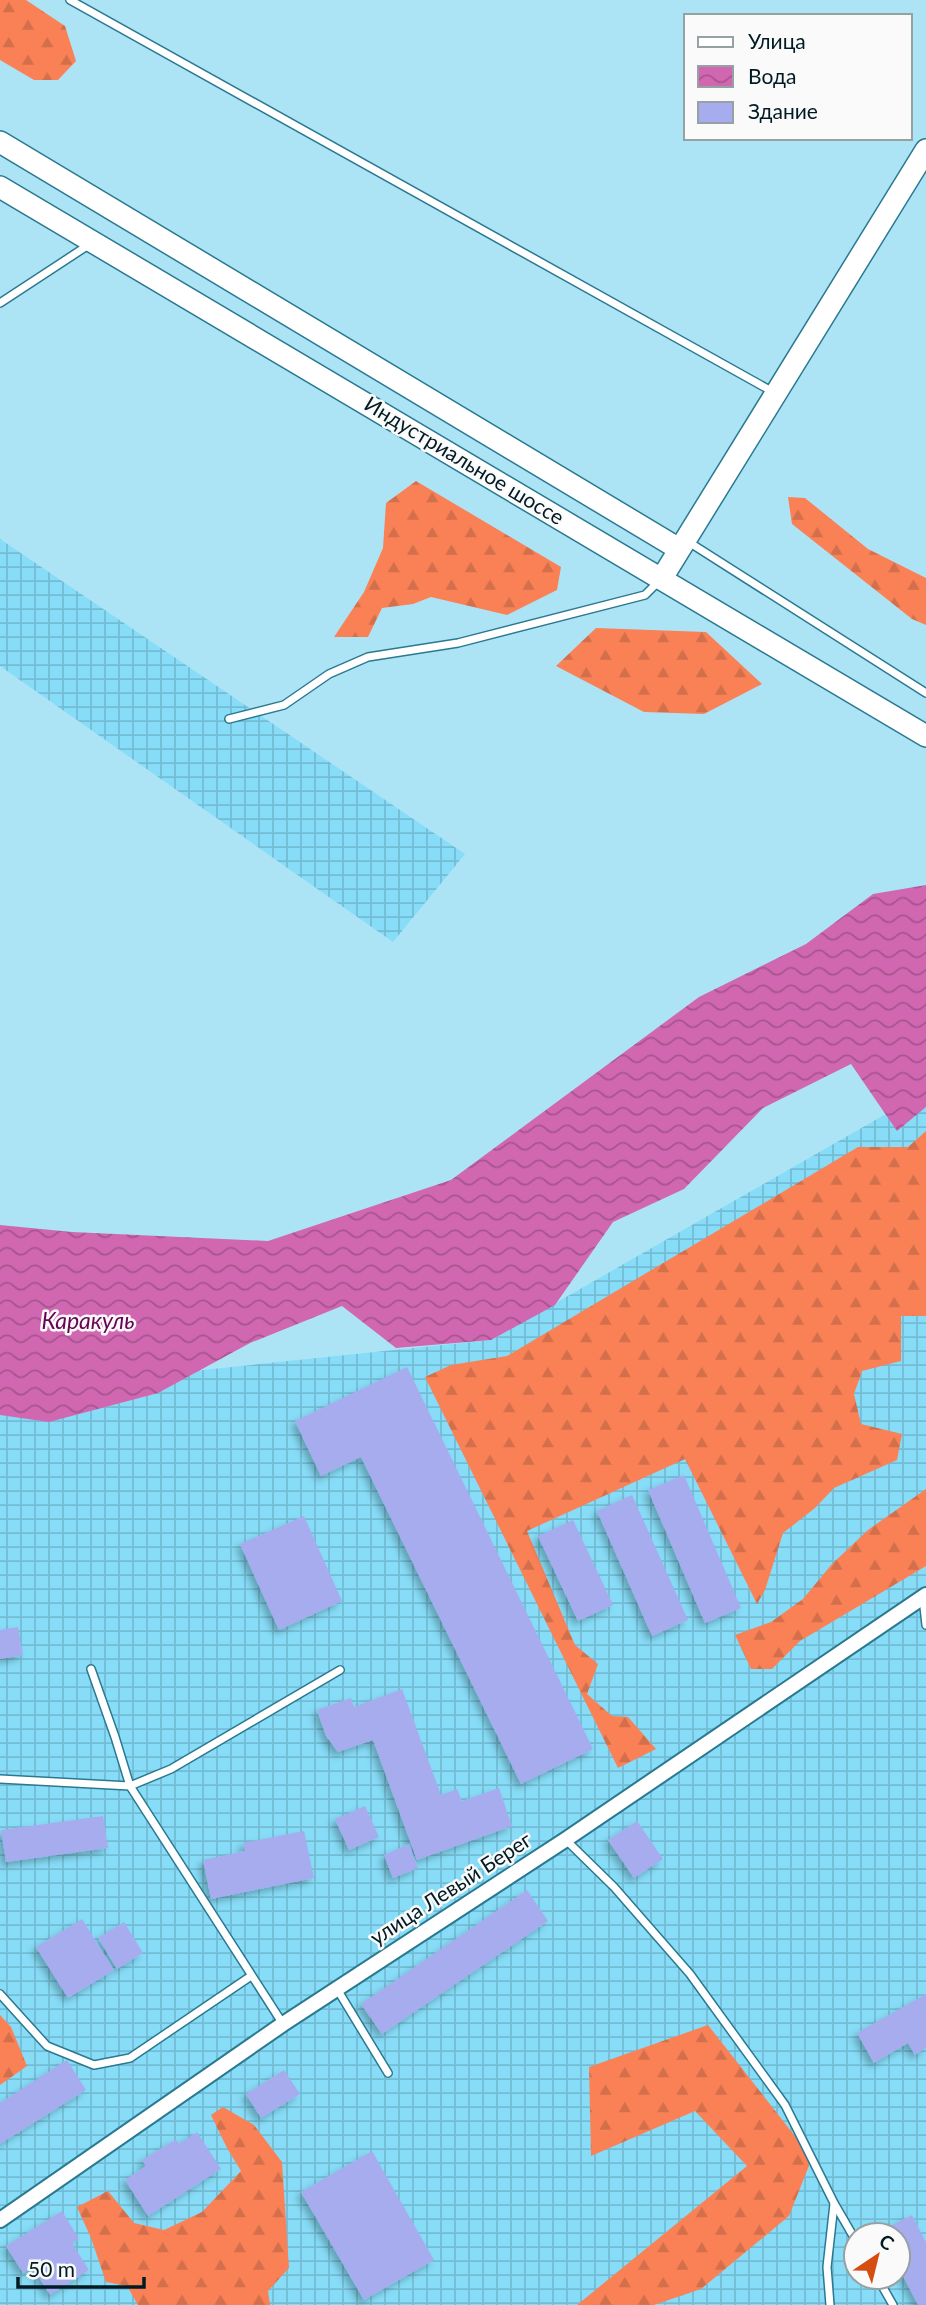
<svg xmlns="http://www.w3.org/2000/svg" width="926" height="2305" font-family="Lato,sans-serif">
<defs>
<pattern id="industrial-grid" width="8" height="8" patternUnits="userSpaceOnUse" patternTransform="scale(1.75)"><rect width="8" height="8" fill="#87dcf7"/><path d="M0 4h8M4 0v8" fill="none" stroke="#73bcd4"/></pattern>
<pattern id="forest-firs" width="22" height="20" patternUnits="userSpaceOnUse" patternTransform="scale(1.75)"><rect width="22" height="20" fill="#fa8156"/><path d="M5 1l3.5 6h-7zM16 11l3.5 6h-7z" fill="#d46f4b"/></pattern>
<pattern id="water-waves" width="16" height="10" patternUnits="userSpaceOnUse" patternTransform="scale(1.75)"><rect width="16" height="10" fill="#d167b1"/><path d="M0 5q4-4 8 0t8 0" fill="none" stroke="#a75490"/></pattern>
<filter id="shadow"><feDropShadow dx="-4.5" dy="4.5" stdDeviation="3.5" flood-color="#0004"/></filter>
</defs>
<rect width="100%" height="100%" fill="#ace4f6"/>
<g fill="url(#industrial-grid)" fill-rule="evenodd">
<path d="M0,539l465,315 -72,88 -393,-276z"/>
<path d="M926,1091v1214h-926v-914l491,-51zM856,2235h42v42h-42z"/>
</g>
<g fill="url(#forest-firs)">
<path d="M0,0h26l39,26 11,35 -18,19h-24l-34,-20z"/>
<path d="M416,481l145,86 -4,23 -50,25 -76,-18 -18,7 -31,4 -14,29h-34l30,-45 19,-44 3,-45z"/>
<path d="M788,497l17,1 63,51 58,29v47l-14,-6 -120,-95z"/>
<path d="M596,628l110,4 56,52 -58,30 -60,-2 -88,-46z"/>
<path d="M926,1131v185h-25v45l-39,10 -8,23 7,30 41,10 -5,26 -63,28 -19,20 -32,25 -18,57 -8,14 -72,-145 -158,72 48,114 23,19 -11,30 25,22 16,1 28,32 -38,19 -193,-391 26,-12 56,-9 351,-209h50z"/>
<path d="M926,1489v77l-126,75 -28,28h-21l-16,-34 36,-13 32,-23 29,-35 36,-34z"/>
<path d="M0,2015l11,12 16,39 -27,19z"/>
<path d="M708,2025l104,133 -23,58 -88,73 -47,16h-77l170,-139 -52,-55 -104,45 -2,-89z"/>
<path d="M223,2107l31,18 28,37 7,106 -21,23 2,14h-132l-11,-19 -21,-4 -15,-44 -14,-31 31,-16 26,32 30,7 38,-18 39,-41 -14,-23 -16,-33z"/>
</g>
<path fill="url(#water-waves)" d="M926,885v222l-29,24 -46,-67 -88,44 -79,81 -71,33 -58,83 -64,35 -95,8 -54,-42 -92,37 -92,50 -109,29 -49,-7v-190l72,7 196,9 183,-61 248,-183 107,-53 67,-50z"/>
<g fill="#a7acef" filter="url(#shadow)">
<path d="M407,1367l186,382 -72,35 -160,-327 -40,19 -26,-55z"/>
<path d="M684,1475l57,133 -36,15 -57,-133z"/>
<path d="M632,1495l56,125 -36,16 -55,-125z"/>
<path d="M304,1516l38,85 -63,29 -39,-86z"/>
<path d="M573,1520l40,85 -35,16 -40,-85z"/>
<path d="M18,1627l5,28 -23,4v-29z"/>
<path d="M402,1689l39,106 16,-6 5,12 37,-13 13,38 -95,34 -44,-120 -35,12 -12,-16 -9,-26 34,-12 3,9z"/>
<path d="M365,1806l14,31 -30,13 -14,-31z"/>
<path d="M103,1816l5,32 -102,14 -5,-32z"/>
<path d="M637,1821l26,38 -29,19 -26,-38z"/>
<path d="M304,1831l10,47 -103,21 -8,-39 42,-9 -2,-8z"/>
<path d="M409,1844l9,24 -25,10 -9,-23z"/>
<path d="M527,1890l21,31 -166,113 -21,-30z"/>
<path d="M82,1919l32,51 -46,28 -32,-51z"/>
<path d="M124,1922l19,31 -26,16 -19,-31z"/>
<path d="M926,1994v54l-11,7 -7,-12 -34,20 -17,-30z"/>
<path d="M67,2060l19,30 -86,54v-41z"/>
<path d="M284,2070l16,24 -39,24 -15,-24z"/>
<path d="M197,2132l24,37 -73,47 -23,-36 21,-14 -4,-6 34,-21 3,5z"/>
<path d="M372,2151l62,109 -70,40 -63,-108z"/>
<path d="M62,2211l17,28 -7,4 17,27 -39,25 -18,-29 -9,7 -17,-27z"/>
<path d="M912,2215l14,27v63h-8l-20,-39v-31h-16l-2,-4z"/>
</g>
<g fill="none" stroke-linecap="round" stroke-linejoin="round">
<g stroke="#2a7990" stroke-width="10">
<g id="lane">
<path d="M70,0l705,393"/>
<path d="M0,303l90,-59"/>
<path d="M687,541l239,152"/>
<path d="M229,719l55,-14 45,-31 39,-17 90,-14 187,-48 14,-14"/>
<path d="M923,1598l3,27"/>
<path d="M91,1669l24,68 15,49 153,238"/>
<path d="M0,1779l130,7 41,-17 169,-99"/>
<path d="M566,1840l48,47 76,87 95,131 49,98 22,38"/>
<path d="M337,1989l51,84"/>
<path d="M0,1994l47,52 47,19 36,-7 121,-82"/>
<path d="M877,2277l16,28"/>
<path d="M830,2305l-3,-38 7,-63"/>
</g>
</g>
<g stroke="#2a7990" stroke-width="18">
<path id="street" d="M0,2220l283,-196 282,-184 361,-245"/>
</g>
<g stroke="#2a7990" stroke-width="24">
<g id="secondary">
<path d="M0,142l679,407"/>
<path d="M0,187l926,549"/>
<path d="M662,578l264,-428"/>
</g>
</g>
<use href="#lane" stroke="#fff" stroke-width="7"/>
<use href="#street" stroke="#fff" stroke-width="14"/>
<use href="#secondary" stroke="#fff" stroke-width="21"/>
</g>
<g text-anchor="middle" stroke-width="5" stroke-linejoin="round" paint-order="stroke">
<g font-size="21" fill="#001b24" stroke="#fafafa">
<text transform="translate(464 461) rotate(31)" y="7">Индустриальное шоссе</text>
<text transform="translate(451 1889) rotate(-33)" y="7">улица Левый Берег</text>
</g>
<g font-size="23" font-style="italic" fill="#690353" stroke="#fafafa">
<text x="88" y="1329">Каракуль</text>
</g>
</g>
<rect x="684" y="14" width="228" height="126" fill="#fafafa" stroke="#96a1a4" stroke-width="2"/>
<rect x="698" y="37" width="35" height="10" fill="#ffffff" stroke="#96a1a4" stroke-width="2"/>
<text x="748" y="49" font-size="21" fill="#001b24">Улица</text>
<rect x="698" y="66" width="35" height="21" fill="url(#water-waves)" stroke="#96a1a4" stroke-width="2"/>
<text x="748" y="84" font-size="21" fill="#001b24">Вода</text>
<rect x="698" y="102" width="35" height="21" fill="#a7acef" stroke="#96a1a4" stroke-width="2"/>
<text x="748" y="119" font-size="21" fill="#001b24">Здание</text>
<g transform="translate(877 2256) rotate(35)"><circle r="33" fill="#fafafa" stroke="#96a1a4" stroke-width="2"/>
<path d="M0-5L12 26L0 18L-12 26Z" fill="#d44e12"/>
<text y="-10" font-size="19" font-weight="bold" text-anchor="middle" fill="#001b24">С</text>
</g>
<path d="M18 2277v10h126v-10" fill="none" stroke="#001b24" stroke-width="3.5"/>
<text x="28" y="2277" font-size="21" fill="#001b24" stroke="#fafafa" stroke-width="5" paint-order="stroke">50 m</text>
</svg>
